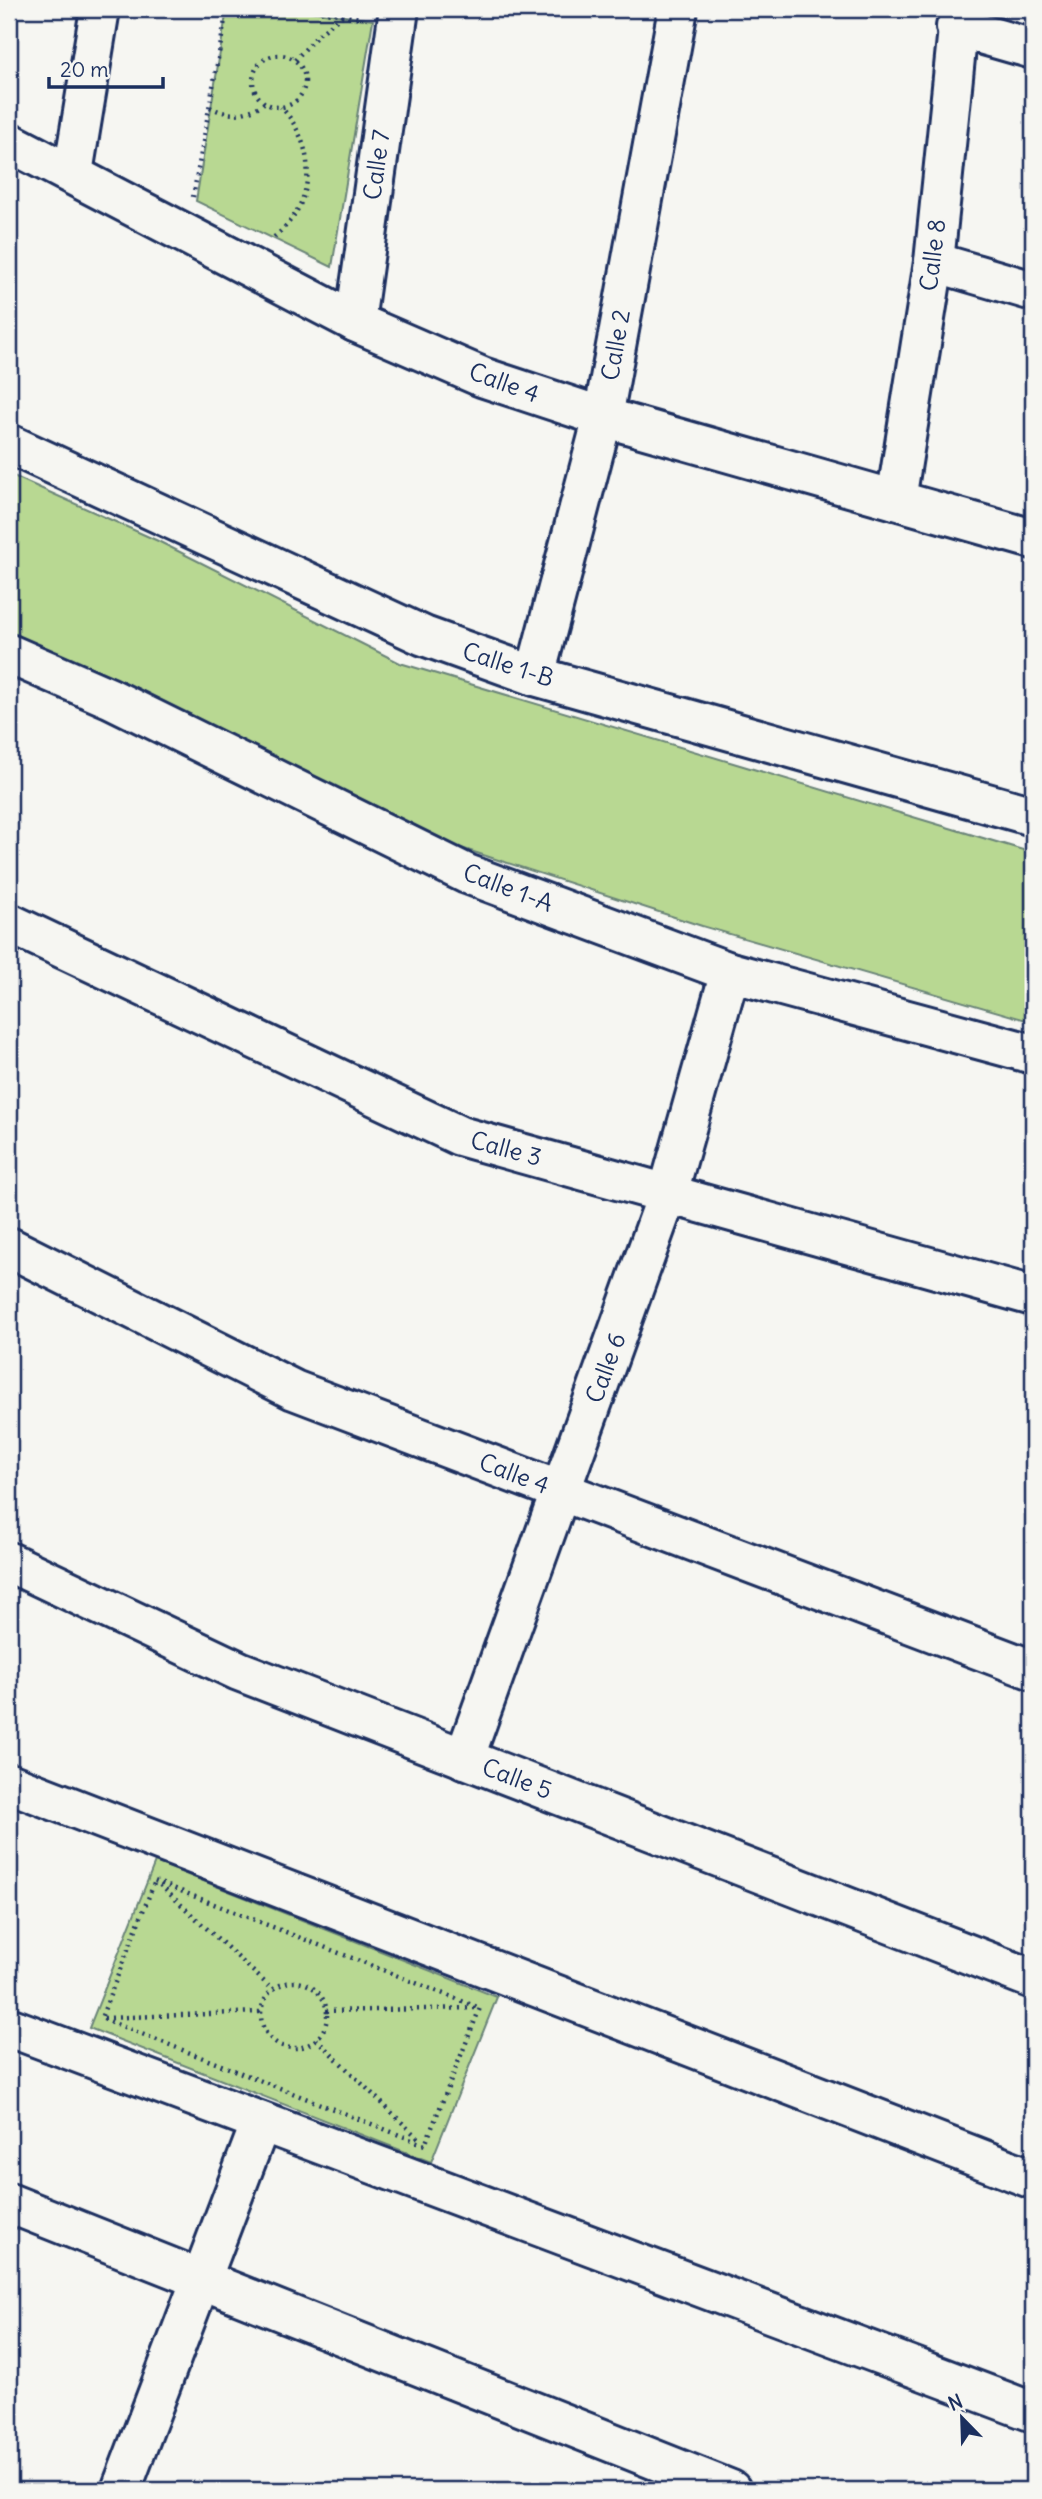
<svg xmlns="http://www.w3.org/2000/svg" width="1042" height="2499" font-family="Delius,sans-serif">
<rect width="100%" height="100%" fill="#f6f6f2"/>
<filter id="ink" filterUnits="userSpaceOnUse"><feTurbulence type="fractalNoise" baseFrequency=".0143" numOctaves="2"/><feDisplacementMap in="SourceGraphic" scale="14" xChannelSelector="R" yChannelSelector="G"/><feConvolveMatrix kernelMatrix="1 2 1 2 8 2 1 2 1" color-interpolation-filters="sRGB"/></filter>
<g filter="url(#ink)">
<g fill="#b8d892" stroke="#6a8478" stroke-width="2">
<path d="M227,9h68l78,11 -41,247 -136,-66z"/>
<path d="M9,474l149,67 242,122 633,190v169l-331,-96 -250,-81 -443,-207z"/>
<path d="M155,1862l342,135 -66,165 -342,-134z"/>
</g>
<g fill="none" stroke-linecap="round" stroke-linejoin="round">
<g stroke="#1b2f5e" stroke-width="44">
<g id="minor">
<path d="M956,27l77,22"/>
<path d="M9,142l346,180 127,55 121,40 430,122"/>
<path d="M73,173l27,-164"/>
<path d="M934,262l99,29"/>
<path d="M355,322l44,-313"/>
<path d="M9,444l415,192 111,40 498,140"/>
<path d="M896,500l38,-238 26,-253"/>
<path d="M9,654l101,44 357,176 263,98 303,82"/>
<path d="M535,676l68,-259 75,-408"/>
<path d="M9,923l451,213 573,160"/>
<path d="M9,1247l285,143 739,280"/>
<path d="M9,1562l230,109 794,308"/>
<path d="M464,1759l204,-566 62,-221"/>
<path d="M9,1783l1024,396"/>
<path d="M9,2027l1024,385"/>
<path d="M9,2203l722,287"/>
<path d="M121,2490l140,-368"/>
</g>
</g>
<g stroke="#1b2f5e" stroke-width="4.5" stroke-dasharray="2 5" stroke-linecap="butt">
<path d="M307,9l54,9"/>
<circle cx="279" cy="81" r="26"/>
<path d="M295,60l23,-25 25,-20"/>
<path d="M210,107c19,10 36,9 54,-4"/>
<path d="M193,197l34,-188"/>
<path d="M274,237c44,-35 43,-91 7,-130"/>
<path d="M155,1881l325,127 -55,137 -324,-127z"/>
<path d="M160,1885l112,104"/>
<circle cx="294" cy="2015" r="33"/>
<path d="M326,2011l150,-3"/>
<path d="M104,2018l156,-6"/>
<path d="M316,2039l102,99"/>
</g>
<use href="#minor" stroke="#f6f6f2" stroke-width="38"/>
</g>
</g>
<g text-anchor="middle" stroke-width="5" stroke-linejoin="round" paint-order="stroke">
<g font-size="24" fill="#1b2f5e" stroke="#f6f6f2">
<text transform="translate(377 165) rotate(-82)" y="8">Calle 7</text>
<text transform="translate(933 255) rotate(-83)" y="8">Calle 8</text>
<text transform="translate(616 345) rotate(-80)" y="8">Calle 2</text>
<text transform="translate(504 383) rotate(20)" y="8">Calle 4</text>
<text transform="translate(508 665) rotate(18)" y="8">Calle 1-B</text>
<text transform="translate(508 888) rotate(21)" y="8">Calle 1-A</text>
<text transform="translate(506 1149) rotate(15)" y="8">Calle 3</text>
<text transform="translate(606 1368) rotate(-70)" y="8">Calle 6</text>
<text transform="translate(514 1474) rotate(21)" y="8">Calle 4</text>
<text transform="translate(517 1779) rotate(21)" y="8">Calle 5</text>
</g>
</g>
<rect width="1042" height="2499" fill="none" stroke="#f6f6f2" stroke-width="35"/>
<rect x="18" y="18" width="1007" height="2464" fill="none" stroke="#1b2f5e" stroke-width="2.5" filter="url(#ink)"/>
<g transform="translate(962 2418) rotate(337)" stroke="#f6f6f2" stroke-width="5" paint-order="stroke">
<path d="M0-5L12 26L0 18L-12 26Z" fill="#1b2f5e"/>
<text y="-10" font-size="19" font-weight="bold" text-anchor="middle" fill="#1b2f5e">N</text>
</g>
<path d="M49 77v10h114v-10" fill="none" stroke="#1b2f5e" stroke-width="3.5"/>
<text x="60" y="77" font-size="21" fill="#1b2f5e" stroke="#f6f6f2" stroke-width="5" paint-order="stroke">20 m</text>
</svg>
